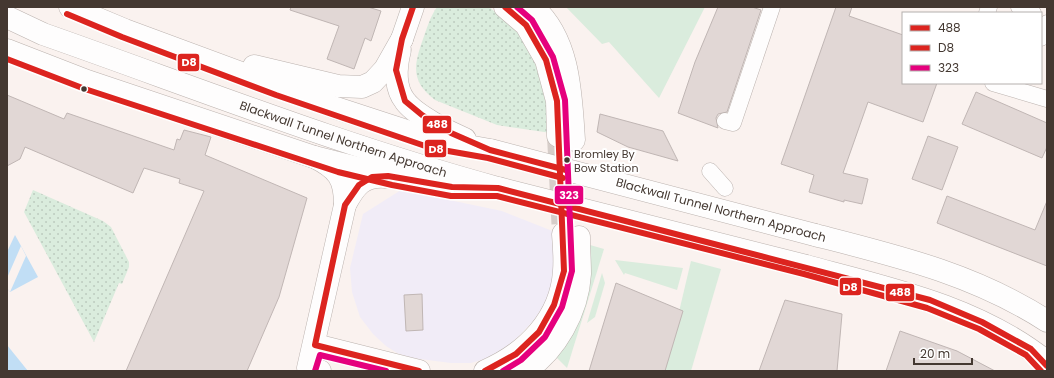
<svg xmlns="http://www.w3.org/2000/svg" width="1054" height="378" font-family="Poppins,sans-serif">
<defs>
<pattern id="park-dots" width="8" height="8" patternUnits="userSpaceOnUse"><rect width="8" height="8" fill="#daecdd"/><path d="M2 2h.1M6 6h.1" fill="none" stroke="#bccbbe" stroke-width="1.8" stroke-linecap="round"/></pattern>
</defs>
<rect width="100%" height="100%" fill="#faf2ef"/>
<path fill="#f1ecf7" d="M401,190l101,21 53,21 -1,45 -7,22 -12,20 -16,17 -16,14 -15,8 -17,5h-20l-39,-5 -15,-5 -11,-7 -13,-12 -13,-17 -8,-25 -2,-24 13,-54z"/>
<g fill="#daecdd">
<path d="M566,7h139l-46,91 -50,-56 -7,2z"/>
<path d="M590,245l14,4 -37,119 -11,-11z"/>
<path d="M615,260l68,8 -6,22 -52,-17 -1,2z"/>
<path d="M691,261l30,8 -30,102h-26z"/>
<path d="M602,273l3,10 -10,34 -8,6z"/>
</g>
<g fill="url(#park-dots)">
<path d="M437,7h52l14,11 19,18 20,34 9,63 -54,-8 -62,-25c-25,-19 -21,-35 -12,-61 4,-11 7,-22 14,-32z"/>
<path d="M33,190l70,31 8,6 18,35v5l-7,17 -3,-1 -25,59 -70,-130z"/>
</g>
<g fill="#c1def5">
<path d="M15,235l23,42 -28,15 -3,-4v-36z"/>
<path d="M7,345l21,26h-21z"/>
</g>
<path fill="#faf2ef" d="M21,246l5,10 -16,36 -3,-4v-10z"/>
<g fill="#e1d7d5" stroke="#c0b6b4">
<path d="M291,7h77l13,4 -10,30 -6,-3 -11,31 -27,-10 12,-33 -49,-16z"/>
<path d="M718,7h34l9,3 -34,102 -9,2 -2,4 2,10 -40,-15 17,-51z"/>
<path d="M836,7h16l-3,9 54,19v48h34l-14,39 -55,-20 -25,71 25,6 -6,25 -18,-4v2l-35,-10 5,-17 -33,-11z"/>
<path d="M976,92l71,31v24l-5,11 -80,-34z"/>
<path d="M7,95l57,24 3,-6 107,37 3,-11 3,1 4,-10 27,7 -6,18 102,43 -28,99 -32,74h-121l78,-180 -25,-8 1,-4 -36,-11 -11,25 -108,-46 -5,12 -13,7z"/>
<path d="M600,114l63,17 15,30 -50,-14 -31,-15z"/>
<path d="M928,136l30,11 -16,43 -30,-11z"/>
<path d="M947,196l88,34 12,-29v65l-110,-43z"/>
<path d="M616,283l67,28 -18,60h-76z"/>
<path d="M422,294l1,36 -17,1 -2,-36z"/>
<path d="M785,300l57,14 -5,57h-78z"/>
<path d="M900,331l57,20 38,20h-109z"/>
</g>
<g fill="none" stroke-linecap="round" stroke-linejoin="round">
<path stroke="#d6cdc9" stroke-width="22" stroke-dasharray="22 11" stroke-linecap="butt" d="M558,136l5,98"/>
<g stroke="#bbb2ae" stroke-width="17">
<g id="street">
<path d="M1019,7l14,6"/>
<path d="M987,13l2,-6"/>
<path d="M1041,38l6,-15"/>
<path d="M993,83l54,16"/>
<path d="M725,121l8,2 39,-116"/>
<path d="M710,171l15,17"/>
</g>
</g>
<g stroke="#bbb2ae" stroke-width="23">
<g id="secondary">
<path d="M505,7l21,18 20,35 11,41 1,35"/>
<path d="M533,7c37,32 38,88 41,133"/>
<path d="M402,39l11,-32"/>
<path d="M7,50l80,31 227,76c24,12 31,21 31,48l-37,163 12,3"/>
<path d="M315,345l104,26"/>
<path d="M485,371c42,-18 76,-53 79,-100 1,-12 0,-25 -1,-37"/>
<path d="M525,371c31,-20 53,-60 55,-97 0,-12 -1,-25 -1,-37"/>
</g>
</g>
<g stroke="#bbb2ae" stroke-width="23">
<g id="highway">
<path d="M70,7l55,23 211,78 98,32 56,10"/>
<path id="s1" d="M7,17l36,17c151,53 300,112 455,154"/>
<path d="M400,50c-4,16 -6,37 5,51 10,14 44,31 60,38"/>
<path d="M254,66l84,20 24,1 11,-5 12,-13 17,-30"/>
<path d="M314,157l79,20 52,9"/>
<path d="M345,205c10,-19 18,-30 41,-28"/>
<path d="M815,235c82,21 159,39 232,86"/>
<path d="M806,266c83,22 173,41 241,96"/>
</g>
</g>
<use href="#street" stroke="#fefdfd" stroke-width="16"/>
<use href="#secondary" stroke="#fefdfd" stroke-width="22"/>
<use href="#highway" stroke="#fefdfd" stroke-width="22"/>
<g stroke="#bbb2ae" stroke-width="23" stroke-linecap="butt">
<g id="highway-bridge">
<path d="M490,150l325,85"/>
<path d="M498,188l308,78"/>
</g>
</g>
<use href="#highway-bridge" stroke="#fefdfd" stroke-width="22"/>
<g stroke="#fff" stroke-width="9">
<g id="bus-1">
<path d="M413,7l-11,32 -6,31 9,31 17,14 29,18 39,17 76,20"/>
<path d="M419,371l-104,-26 30,-140 14,-20 13,-8 16,-1 64,11 46,1 432,112 52,22 49,27 16,17"/>
<path d="M485,371l31,-17 23,-22 15,-27 10,-34 -7,-170 -11,-41 -20,-35 -21,-18"/>
</g>
</g>
<g stroke="#fff" stroke-width="9">
<g id="bus-2">
<path d="M67,14l55,23 154,58 155,53 57,10 75,20"/>
<path d="M7,59l78,30 253,83 54,13 59,11h46l307,78 123,34 52,21 47,26 15,16"/>
</g>
</g>
<g stroke="#fff" stroke-width="9">
<g id="bus-3">
<path d="M315,371l5,-16 66,16"/>
<path d="M503,371l18,-11 24,-23 17,-30 10,-36 -7,-171 -12,-43 -21,-37 -15,-13"/>
</g>
</g>
<use href="#bus-1" stroke="#dc241f" stroke-width="6"/>
<use href="#bus-2" stroke="#dc241f" stroke-width="6"/>
<use href="#bus-3" stroke="#e5007d" stroke-width="6"/>
</g>
<g fill="#443831" stroke="#fff" stroke-width="1.5">
<circle cx="84" cy="89" r="3.5"/>
<circle cx="567" cy="160" r="3.5"/>
</g>
<g text-anchor="middle" stroke-width="4" stroke-linejoin="round" paint-order="stroke">
<g font-size="11" fill="#443831" stroke="#fff" text-anchor="start">
<text x="574" y="158">Bromley By<tspan x="574" dy="14">Bow Station</tspan></text>
</g>
<g font-size="12" fill="#443831" stroke="#fff">
<text dy="4" stroke="none"><textPath href="#s1" startOffset="358">Blackwall Tunnel Northern Approach</textPath></text>
<text transform="translate(721 210) rotate(15)" y="4">Blackwall Tunnel Northern Approach</text>
</g>
</g>
<g stroke="#fff" stroke-width="1.5">
<rect x="177" y="53" width="23" height="19" rx="4" fill="#dc241f"/>
<rect x="422" y="115" width="30" height="19" rx="4" fill="#dc241f"/>
<rect x="424" y="139" width="23" height="19" rx="4" fill="#dc241f"/>
<rect x="554" y="185" width="30" height="20" rx="4" fill="#e5007d"/>
<rect x="839" y="277" width="23" height="19" rx="4" fill="#dc241f"/>
<rect x="885" y="283" width="30" height="19" rx="4" fill="#dc241f"/>
</g>
<g font-size="11" text-anchor="middle" font-weight="bold" fill="#fff">
<text x="189" y="66">D8</text>
<text x="437" y="128">488</text>
<text x="436" y="153">D8</text>
<text x="569" y="199">323</text>
<text x="850" y="291">D8</text>
<text x="900" y="296">488</text>
</g>
<rect width="1054" height="378" fill="none" stroke="#443831" stroke-width="16"/>
<rect x="902" y="12" width="140" height="72" fill="#ffffff" stroke="#b4afad"/>
<rect x="910" y="25" width="20" height="6" fill="#dc241f" stroke="#b4afad"/>
<text x="938" y="32" font-size="12" fill="#443831">488</text>
<rect x="910" y="45" width="20" height="6" fill="#dc241f" stroke="#b4afad"/>
<text x="938" y="52" font-size="12" fill="#443831">D8</text>
<rect x="910" y="65" width="20" height="6" fill="#e5007d" stroke="#b4afad"/>
<text x="938" y="72" font-size="12" fill="#443831">323</text>
<path d="M914 358v6h58v-6" fill="none" stroke="#443831" stroke-width="2"/>
<text x="920" y="358" font-size="12" fill="#443831" stroke="#ffffff" stroke-width="3" paint-order="stroke">20 m</text>
</svg>
